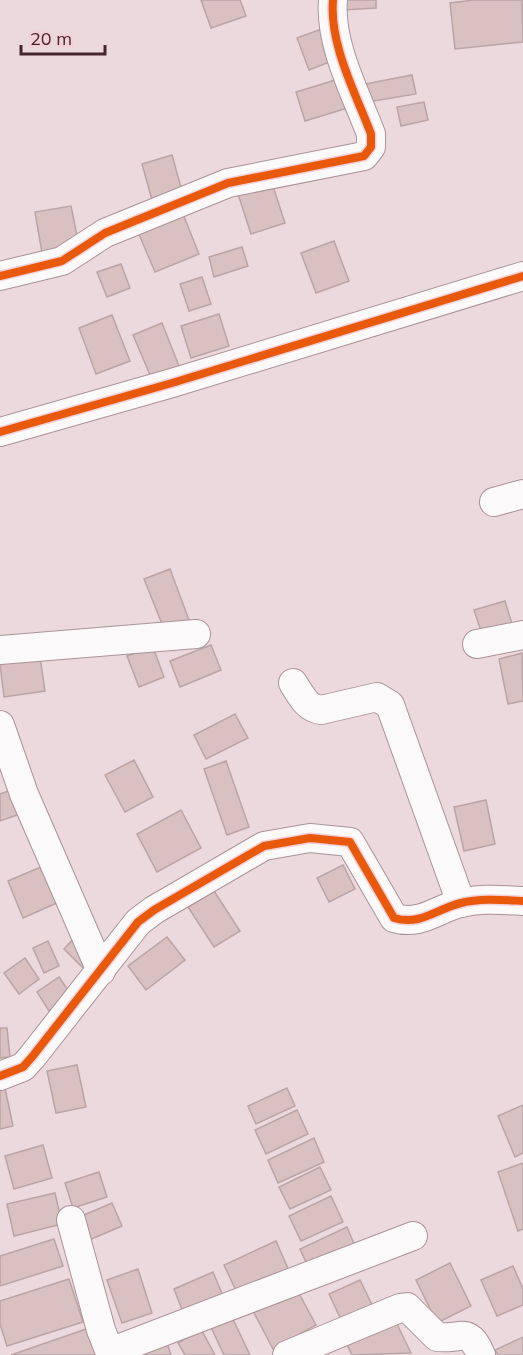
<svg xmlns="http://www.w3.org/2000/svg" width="523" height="1355" font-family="Mulish,sans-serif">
<rect width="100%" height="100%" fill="#ecd9dd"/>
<g fill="#d9c1c1" stroke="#bba4a5" stroke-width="1.5">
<path d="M201,0h39l6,16 -35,12z"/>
<path d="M344,0h32v8l-32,2z"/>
<path d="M474,0h48l1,42 -68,7 -5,-46z"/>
<path d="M330,26l12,31 -33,13 -12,-32z"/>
<path d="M412,75l4,19 -48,8 -3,-18z"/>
<path d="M342,78l9,29 -46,14 -9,-29z"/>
<path d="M424,102l4,18 -27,6 -4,-19z"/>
<path d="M172,155l10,36 -30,9 -10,-36z"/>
<path d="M271,180l14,43 -34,11 -14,-43z"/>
<path d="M71,206l8,40 -37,7 -7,-41z"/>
<path d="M183,214l16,40 -44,18 -17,-40z"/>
<path d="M334,241l15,40 -33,12 -15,-40z"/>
<path d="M242,247l6,19 -34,11 -5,-20z"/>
<path d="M121,264l9,24 -23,9 -10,-25z"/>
<path d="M202,277l9,27 -22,7 -9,-27z"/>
<path d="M219,314l10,32 -38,12 -10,-32z"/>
<path d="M112,315l18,46 -34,13 -17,-46z"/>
<path d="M162,323l19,48 -28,11 -20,-47z"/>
<path d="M170,569l19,51 -25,9 -20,-50z"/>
<path d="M505,601l8,26 -30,10 -9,-27z"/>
<path d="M211,645l10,25 -41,17 -10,-26z"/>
<path d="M153,647l11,30 -25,10 -12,-31z"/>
<path d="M522,653l1,48 -15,3 -9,-45z"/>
<path d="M40,657l5,34 -41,6 -4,-33z"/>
<path d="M235,714l13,24 -42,21 -12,-24z"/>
<path d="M134,760l19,37 -28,15 -20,-37z"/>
<path d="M226,761l23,66 -22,8 -23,-66z"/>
<path d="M11,790l9,24 -20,7v-27z"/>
<path d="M486,800l9,44 -31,7 -10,-44z"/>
<path d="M181,810l20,38 -44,24 -20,-38z"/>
<path d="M343,865l12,24 -26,13 -12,-24z"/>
<path d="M43,866l16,36 -36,16 -15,-37z"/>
<path d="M214,891l26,40 -26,16 -26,-40z"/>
<path d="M78,934l8,37 -22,-22z"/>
<path d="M167,937l18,23 -39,30 -18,-24z"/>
<path d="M48,941l11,25 -15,7 -11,-25z"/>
<path d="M25,958l14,21 -20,15 -15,-21z"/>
<path d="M59,977l13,19 -23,15 -12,-19z"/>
<path d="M0,1028h7l3,29 -10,1z"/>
<path d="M77,1065l9,42 -30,6 -9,-42z"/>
<path d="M5,1088l8,38 -13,3v-40z"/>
<path d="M287,1088l8,18 -39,18 -8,-18z"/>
<path d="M523,1105v48l-8,4 -17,-41z"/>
<path d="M297,1110l11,24 -42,20 -11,-24z"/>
<path d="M314,1138l10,24 -46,21 -10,-23z"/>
<path d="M43,1145l9,33 -38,11 -9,-33z"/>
<path d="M523,1163v66l-5,2 -20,-59z"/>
<path d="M320,1167l11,23 -41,19 -11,-22z"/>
<path d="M99,1172l8,25 -34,11 -8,-25z"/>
<path d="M55,1193l7,31 -48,12 -7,-32z"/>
<path d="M331,1196l12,26 -42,19 -12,-25z"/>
<path d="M112,1203l10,23 -35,15 -10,-23z"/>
<path d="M347,1227l10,24 -46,22 -11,-24z"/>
<path d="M54,1239l9,27 -63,20v-30z"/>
<path d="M276,1241l14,32 -51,24 -15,-32z"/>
<path d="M450,1263l21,43 -34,17 -21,-43z"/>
<path d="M513,1266l10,23v16l-26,11 -16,-36z"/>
<path d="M138,1269l14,44 -30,10 -15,-43z"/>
<path d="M213,1272l13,31 -40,17 -12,-31z"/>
<path d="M69,1279l14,43 -76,24 -7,-22v-23z"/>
<path d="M360,1280l15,31 -31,15 -15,-32z"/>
<path d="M296,1288l20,37 -43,24 -20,-38z"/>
<path d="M231,1315l19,40h-26l-14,-30z"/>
<path d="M394,1318l17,35 -59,2 -7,-14z"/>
<path d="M89,1328l9,27h-87z"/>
<path d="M201,1329l14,26h-30l-7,-12z"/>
<path d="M165,1337l6,18h-50z"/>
<path d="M523,1337v18h-25l-3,-5z"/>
</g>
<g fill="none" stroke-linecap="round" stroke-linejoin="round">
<g stroke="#a99398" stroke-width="30">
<g id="street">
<path d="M0,276l62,-15 43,-28 123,-50 136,-27 7,-9v-13c-15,-40 -42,-90 -38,-134"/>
<path d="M0,432l172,-49 351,-107"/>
<path d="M494,502l29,-8"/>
<path d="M477,644l46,-9"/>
<path d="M0,650l196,-16"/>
<path d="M293,683c8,12 13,25 28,27l56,-13 13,8 71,198"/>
<path d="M0,725l24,69 77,177"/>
<path d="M0,1076l23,-9 9,-10 106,-135 16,-12 110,-64 46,-8 40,4 44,76c27,8 42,-9 67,-15 20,-5 42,-3 62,-2"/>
<path d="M71,1220l30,110 10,25"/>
<path d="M110,1352l303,-116"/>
<path d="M287,1355l113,-47 7,-1 30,30c23,3 32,-12 44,18"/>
</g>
</g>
<use href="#street" stroke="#fcf9fa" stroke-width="28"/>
<g stroke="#f4d1d8" stroke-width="11">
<g id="cycleway">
<path d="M0,276l62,-15 43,-28 123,-50 136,-27 7,-9v-13c-15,-40 -42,-90 -38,-134"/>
<path d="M0,432l172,-49 351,-107"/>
<path d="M0,1076l23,-9 9,-10 106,-135 16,-12 110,-64 46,-8 40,4 44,76c27,8 42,-9 67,-15 20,-5 42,-3 62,-2"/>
</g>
</g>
<use href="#cycleway" stroke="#e8590c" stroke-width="8"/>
</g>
<path d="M21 45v9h84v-9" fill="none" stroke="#46262e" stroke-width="3"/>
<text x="30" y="45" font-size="18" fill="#46262e" stroke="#f4d1d8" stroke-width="4.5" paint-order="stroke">20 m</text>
</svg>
